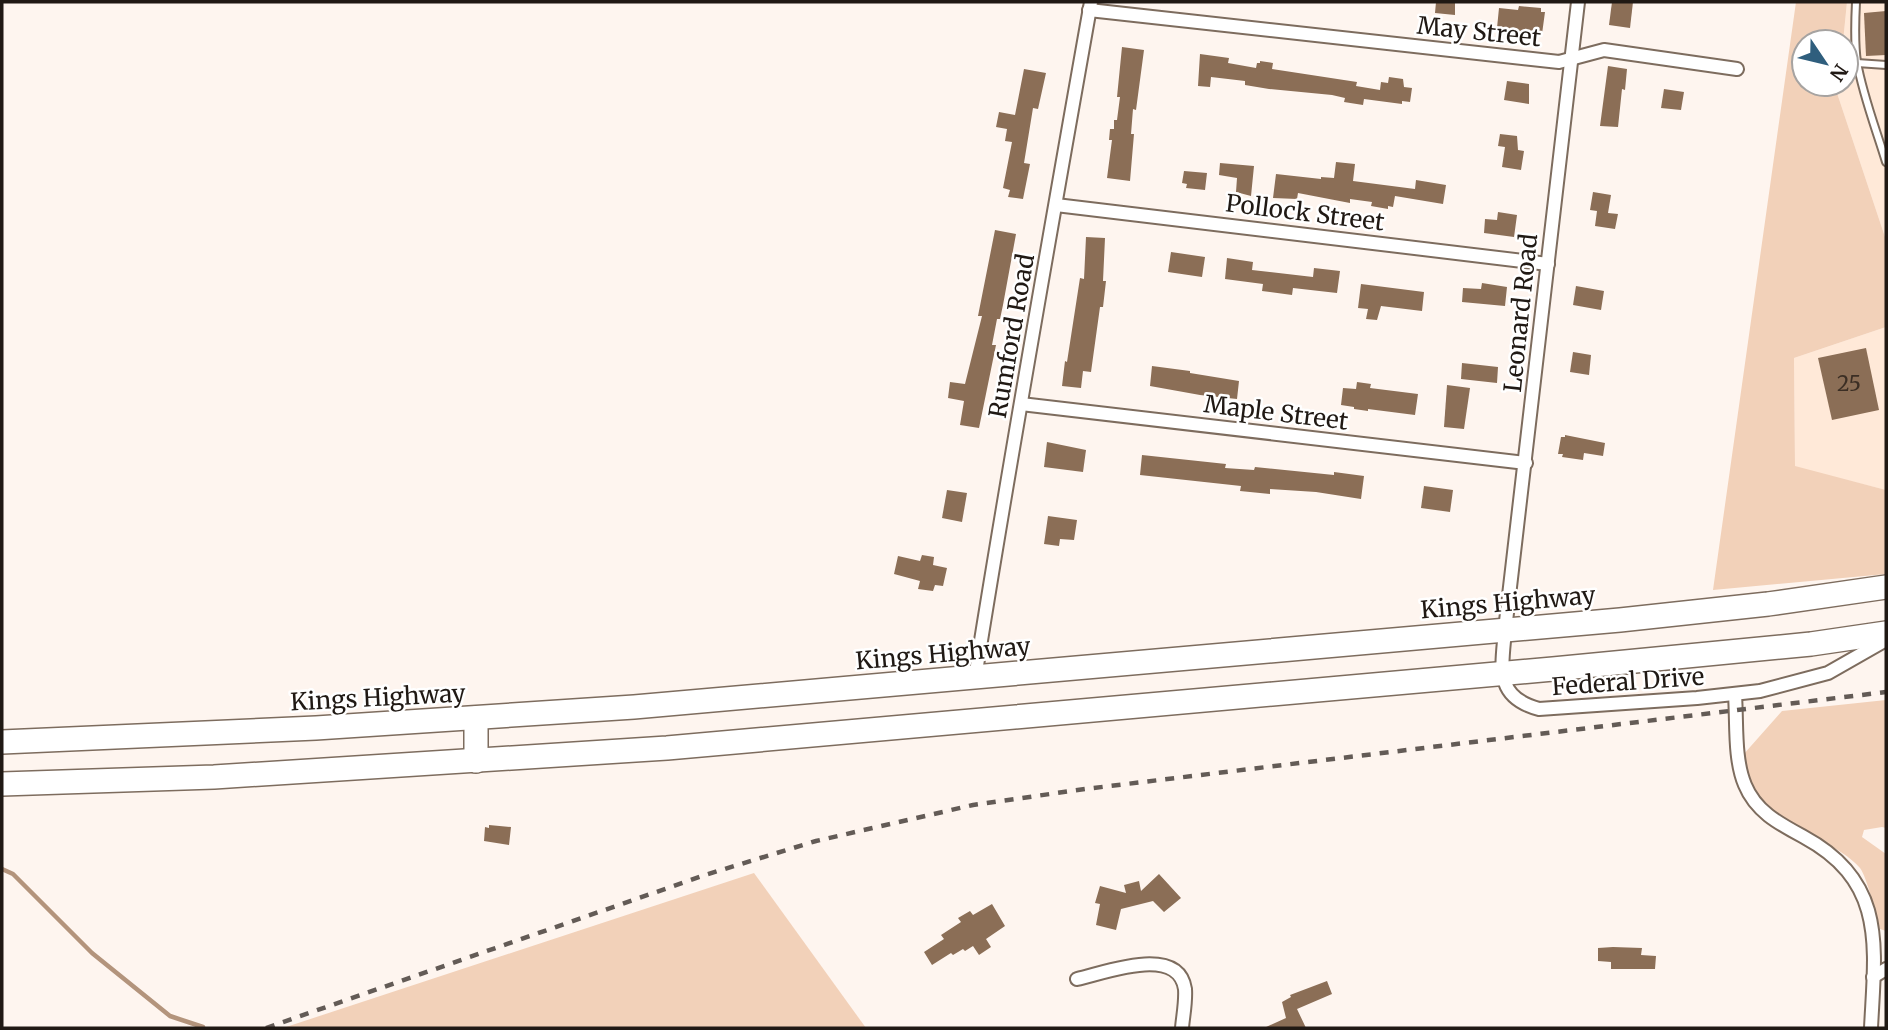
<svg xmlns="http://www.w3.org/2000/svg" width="1888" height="1030" font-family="Merriweather,serif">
<rect width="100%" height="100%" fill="#fef5ef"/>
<g fill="#ffe9d8">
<path d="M1847,2h39v238l-49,-147 1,-9h8v-42h-3z"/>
<path d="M1886,327v163l-91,-23 -1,-109z"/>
</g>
<g fill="#f2d1b9">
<path d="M1796,2h51l-4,40h-39v42h34l-1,9 49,147v87l-92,31 1,108 91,24v84l-173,16z"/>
<path d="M1886,700v128l-4,-1 -18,3 -2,7 24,17v77l-6,-2c-4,-13 -13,-52 -20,-61 -30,-34 -92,-37 -111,-81 -4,-9 -4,-22 -6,-32l39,-44z"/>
<path d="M754,873l112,155h-583z"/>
</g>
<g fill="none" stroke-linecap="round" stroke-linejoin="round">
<path stroke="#b3947c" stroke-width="4.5" d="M2,869l11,5 79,79 78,63 33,11"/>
</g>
<g fill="#8b6e56">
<path d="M1436,2h19v13l-20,-2z"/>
<path d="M1612,2h21l-3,26 -21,-3z"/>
<path d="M1519,6l22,2v4h4l-3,22 -4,-1 -1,4 -21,-2v-5l-19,-2 2,-20 19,2z"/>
<path d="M1886,11v44l-20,1 -2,-43z"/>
<path d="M1122,47l22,3 -8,60 -3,-1 -2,25h3l-4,47 -23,-3 5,-38h-3l1,-11h4v-9h3l3,-23h-3z"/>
<path d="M1200,54l29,4 -1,5 28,5 1,-5h3v-2l13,2 -1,6 85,13 -1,4 24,4 1,-8 7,1 1,-6 14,2 1,8 8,1 -2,14 -8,-1v3l-38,-5 -1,6 -19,-3 1,-4 -13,-3 -63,-6 -24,-4v-4l-34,-4 -1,10 -12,-1z"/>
<path d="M1608,66l19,3 -2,21 -3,-1 -4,38 -18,-1z"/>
<path d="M1024,69l22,4 -8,36 -5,-1 -9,55 6,1 -7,35 -15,-2 2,-7 -7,-2 9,-46 -7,-1 2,-12 -11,-2 3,-15 16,3z"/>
<path d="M1507,81l22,3v20l-25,-4z"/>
<path d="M1664,89l20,3 -3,18 -20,-2z"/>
<path d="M1500,134l17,2 1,14 6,1 -3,19 -19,-3 3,-20 -7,-1z"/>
<path d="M1336,162l19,2 -2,17 62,8 1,-9 30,5 -3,19 -48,-8 -2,11 -5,-1v3l-17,-3 1,-4 -22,-3v4l-52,-10 -1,6 -24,-1 3,-24 45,5v-2l13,1z"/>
<path d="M1220,163l34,3 -3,30 -15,-4 1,-14 -18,-3z"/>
<path d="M1184,171l23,2 -2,17 -19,-2 1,-4 -5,-1z"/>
<path d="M1593,192l18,3 -3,18 10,1 -3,15 -20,-3 2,-15 -7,-1z"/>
<path d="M1498,212l19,3 -3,22 -30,-4 1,-14 12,1z"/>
<path d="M995,230l21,4 -13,71 -3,14h-3l-5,26h4l-17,83 -19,-3 4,-24 -16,-3 2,-16 15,2 17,-68h-4z"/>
<path d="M1086,237l19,1 -2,43h3l-3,26h-3l-9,65 -8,-1 -2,17 -19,-2 3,-25 2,1 13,-84 4,1z"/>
<path d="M1171,252l34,5 -3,20 -34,-5z"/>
<path d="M1227,258l26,4 -1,8 61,7 1,-9 26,3 -3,22 -44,-5 -1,7 -30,-4 1,-7 -38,-5z"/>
<path d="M1482,283l25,4 -2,19 -43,-4 1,-14 18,1z"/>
<path d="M1361,284l63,8 -2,19 -41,-5 -4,14 -11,-1 2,-10 -10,-1z"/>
<path d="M1576,286l28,5 -3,19 -28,-5z"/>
<path d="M1866,348l13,62 -47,10 -14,-62z"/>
<path d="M1573,352l18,3 -2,20 -19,-3z"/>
<path d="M1462,363l36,4 -1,16 -36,-4z"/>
<path d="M1152,366l38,5v2l49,8 -2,18 -37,-4 -50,-9z"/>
<path d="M1357,382l14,2 -1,4 48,6 -3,21 -47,-6v2l-14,-2v-2l-13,-2 2,-17 13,1z"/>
<path d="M1447,385l23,3 -6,41 -20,-2z"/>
<path d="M1565,435l40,8 -2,13 -19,-3 -1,7 -21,-3 1,-3h-5l3,-17h4z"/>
<path d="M1047,442l39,8 -3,22 -39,-5z"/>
<path d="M1142,455l84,9 -1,4 29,2 1,-3 79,8v-3l30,4 -3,23 -45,-7 -46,-3v5l-30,-3 1,-5 -101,-11z"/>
<path d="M1424,486l29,4 -3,22 -29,-4z"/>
<path d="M947,490l20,3 -5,29 -20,-4z"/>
<path d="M1048,516l29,4 -3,20 -14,-1 -1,7 -15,-2z"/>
<path d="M922,555l12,2 -1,8 14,3 -4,18 -8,-1 -2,6 -15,-2 2,-8 -26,-7 4,-18 22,5z"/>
<path d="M489,825l22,2 -2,18 -25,-4 1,-14 4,1z"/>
<path d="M1159,874l22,24 -17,14 -11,-11 -32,8 -5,21 -20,-5 4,-21 -5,-1 5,-17 26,7 -2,-8 15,-4 2,10z"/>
<path d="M992,904l13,22 -19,13 5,8 -12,8 -6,-9 -8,5 -2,-2 -10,6 -2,-2 -19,12 -8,-13 20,-13 -3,-4 20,-13 -3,-4 12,-7 3,4z"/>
<path d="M1613,947l29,1 -1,7 15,1 -1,13h-44v-7l-13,-1v-13z"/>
<path d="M1327,981l5,13 -35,15 9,19h-42l22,-10 -4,-16 9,-5 -1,-2z"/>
</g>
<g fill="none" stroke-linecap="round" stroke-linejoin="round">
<g stroke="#7d6c5e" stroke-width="10">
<g id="lane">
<path d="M1856,2c-1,20 -2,40 1,60 6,34 19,67 29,100"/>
<path d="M1857,63l29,2"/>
</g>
</g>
<g stroke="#7d6c5e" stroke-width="16">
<g id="street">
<path d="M1578,2l-73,628c-3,37 -11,67 34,79l158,-11 63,-7 68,-18 58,-33"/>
<path d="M1089,10l470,52 45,-12 133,19"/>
<path d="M1056,205l492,59"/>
<path d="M1021,404l505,59"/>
<path d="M975,678c36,-226 76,-451 116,-676"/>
<path d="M1735,695c2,29 -1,64 10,90 11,27 35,39 59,52 83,45 71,110 67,191"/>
<path d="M1873,977l13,-8"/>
<path d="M1077,979c28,-6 101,-35 108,10 1,13 -2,27 -3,39"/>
</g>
</g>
<g stroke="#7d6c5e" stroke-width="26">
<g id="highway">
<path d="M476,718v43"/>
<path d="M2,742l314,-14 318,-21 986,-87 148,-16 118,-17"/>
<path d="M2,784l212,-7 453,-29 886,-79 258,-25 75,-11"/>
</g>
</g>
<use href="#lane" stroke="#fff" stroke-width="6"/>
<use href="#street" stroke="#fff" stroke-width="12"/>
<use href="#highway" stroke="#fff" stroke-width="23"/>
<path stroke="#635b56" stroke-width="4.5" stroke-dasharray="9 9" stroke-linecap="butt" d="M266,1028l439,-153 111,-34 157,-36 112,-16 801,-97"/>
</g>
<g text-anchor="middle" stroke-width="5" stroke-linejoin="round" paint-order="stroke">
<g font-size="21" fill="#3b2e24">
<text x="1849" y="391">25</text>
</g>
<g font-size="24" fill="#201914" stroke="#fff">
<text transform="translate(1479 32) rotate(6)" y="8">May Street</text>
<text transform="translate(1305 213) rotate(7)" y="8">Pollock Street</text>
<text transform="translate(1521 313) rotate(-84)" y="8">Leonard Road</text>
<text transform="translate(1012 336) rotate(-80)" y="8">Rumford Road</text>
<text transform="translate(1276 413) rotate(7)" y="8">Maple Street</text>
<text transform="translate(1508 603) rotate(-5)" y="8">Kings Highway</text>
<text transform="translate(943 654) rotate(-5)" y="8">Kings Highway</text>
<text transform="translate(1628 682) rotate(-4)" y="8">Federal Drive</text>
<text transform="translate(378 698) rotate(-3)" y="8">Kings Highway</text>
</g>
</g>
<rect width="1888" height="1030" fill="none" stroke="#201914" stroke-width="7"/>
<g transform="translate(1825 63) rotate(125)"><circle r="33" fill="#ffffff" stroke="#a6a3a1" stroke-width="2"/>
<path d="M0-5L12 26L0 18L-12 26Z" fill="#2f5e7d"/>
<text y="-10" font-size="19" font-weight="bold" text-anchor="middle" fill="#201914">N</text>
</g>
</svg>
